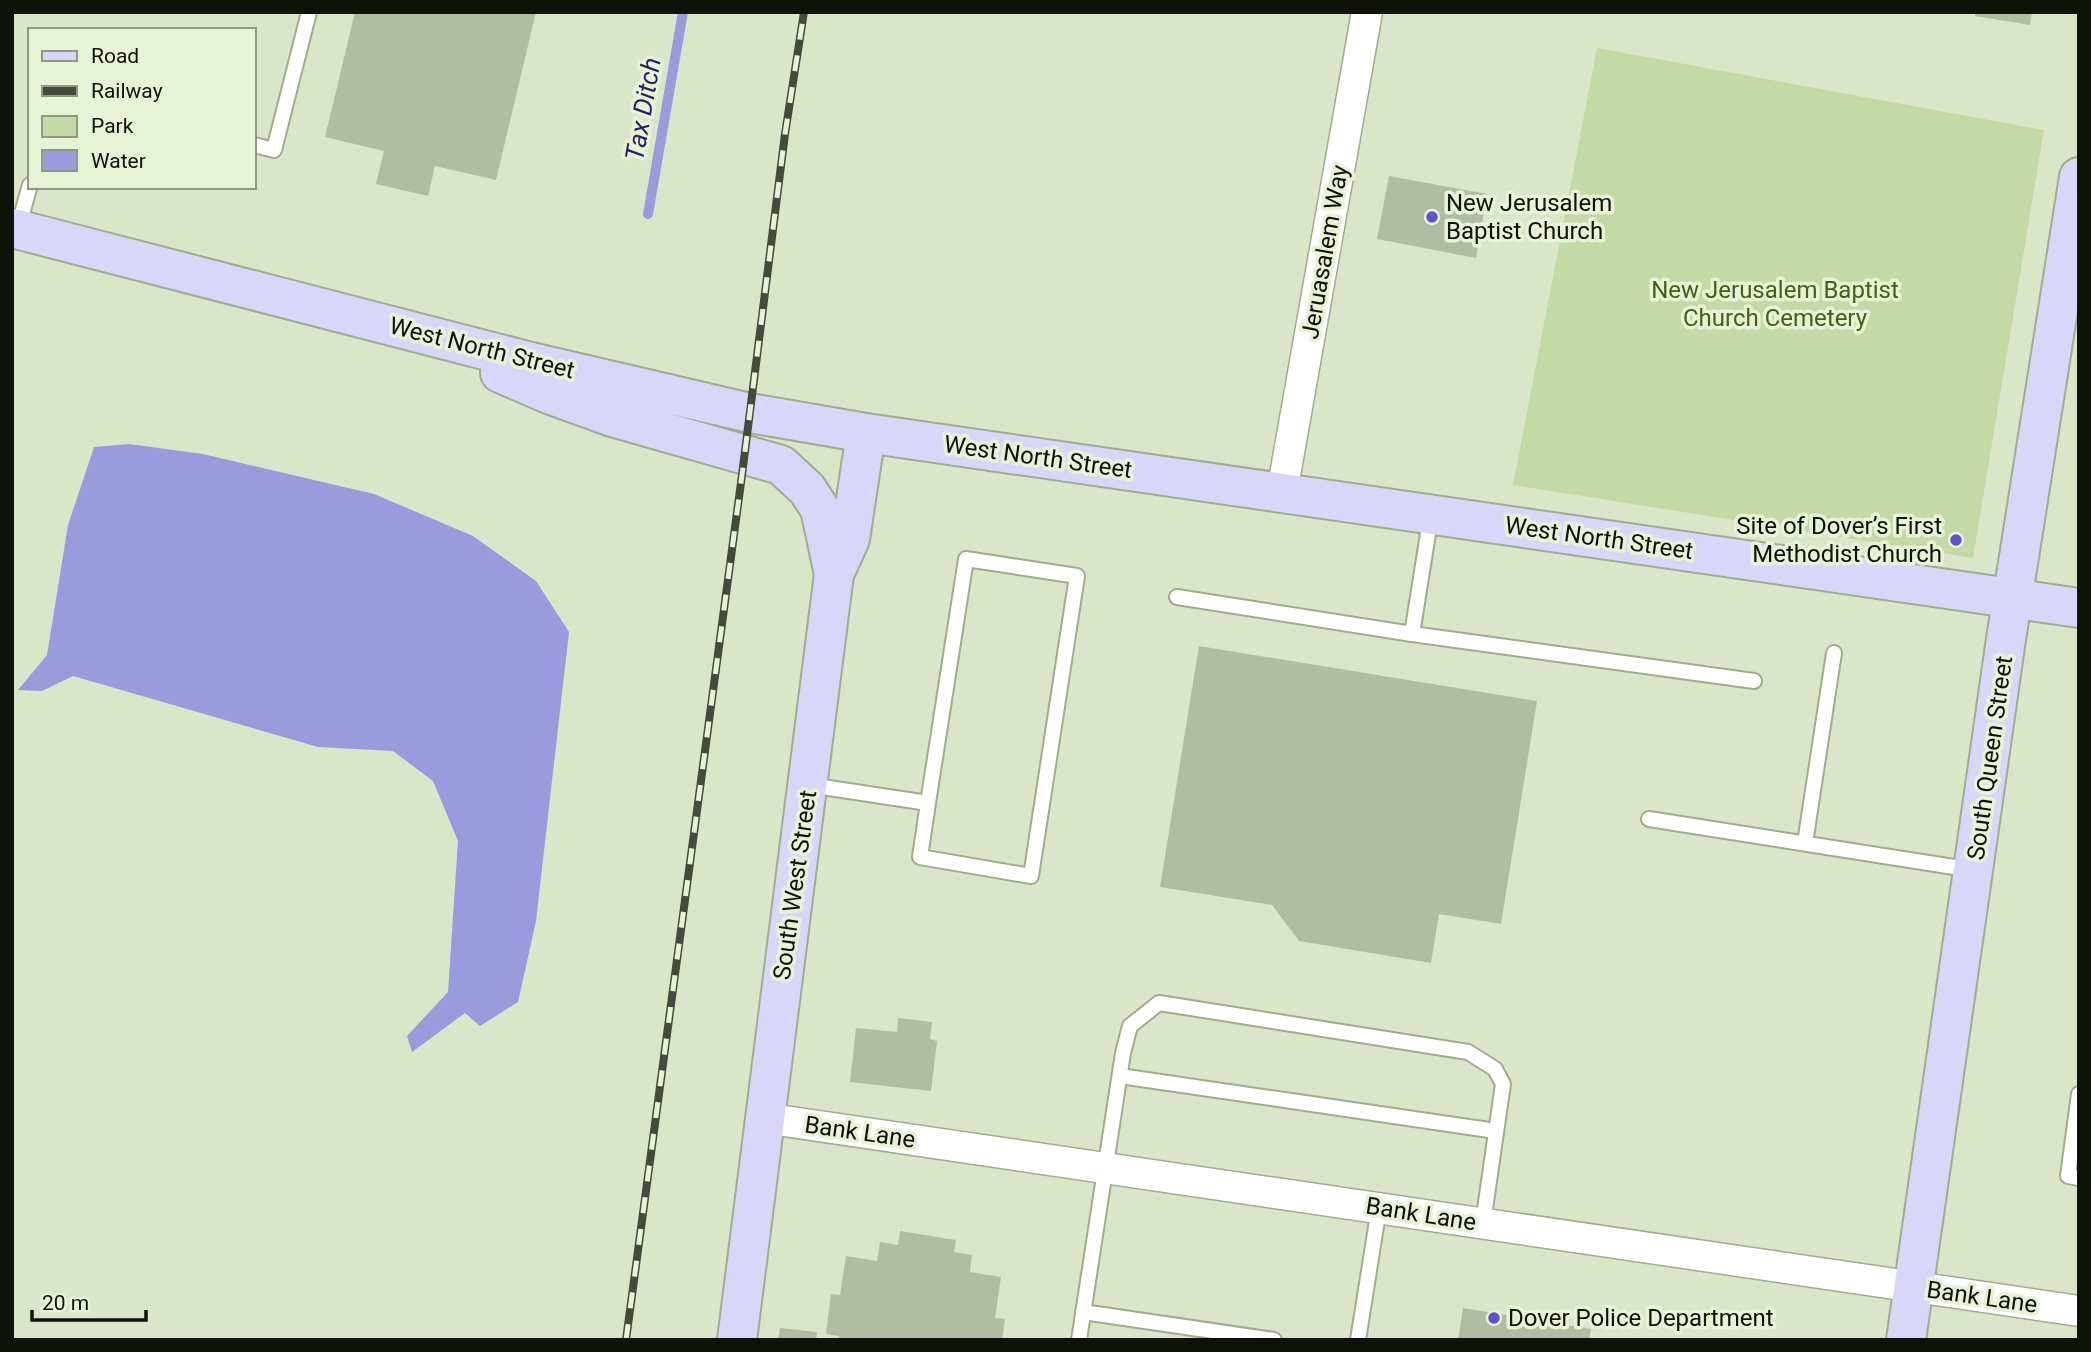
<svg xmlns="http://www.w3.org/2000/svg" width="2091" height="1352" font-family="Roboto,sans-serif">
<rect width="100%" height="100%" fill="#dbe6c9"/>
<path fill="#c4d9a3" d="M1597,48l447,82 -71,428 -460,-73z"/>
<path fill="#9a9adc" d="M129,444l74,10 171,40 99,42 63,45 33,51 -33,289 -18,81 -38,24 -15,-13 -53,39 -5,-16 41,-44 10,-151 -25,-60 -40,-30 -75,-4 -245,-71 -31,15 -24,-1 29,-35 21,-130 26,-78z"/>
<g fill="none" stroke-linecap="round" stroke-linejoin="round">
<path stroke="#9a9adc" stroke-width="10" d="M648,214l35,-202"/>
</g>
<g fill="#b1bca1">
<path d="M355,12h181l-40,168 -61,-14 -7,30 -52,-12 8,-33 -59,-14z"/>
<path d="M1975,12h57l-2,13 -55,-9z"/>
<path d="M1389,176l98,18 -11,64 -99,-19z"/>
<path d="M1199,646l338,55 -36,223 -62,-10 -8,49 -132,-22 -27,-36 -112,-18z"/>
<path d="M898,1018l34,4 -2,17 7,2 -6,50 -81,-9 6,-54 41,4z"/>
<path d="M900,1231l56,9 -2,12 18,3 -2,17 31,5 -6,41 10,1 -3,21h-164l1,-4 -13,-2 5,-40 9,1 6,-39 31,5 3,-19 18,3z"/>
<path d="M1463,1308l128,21 -2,11h-131z"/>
<path d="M780,1328l37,4 -1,8h-38z"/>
</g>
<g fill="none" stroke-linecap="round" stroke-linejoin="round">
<g stroke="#a0ab90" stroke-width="18">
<g id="lane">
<path d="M254,145l20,5 35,-138"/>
<path d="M18,228l12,-43"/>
<path d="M1431,515l-19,119 342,47"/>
<path d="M1177,597l235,37"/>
<path d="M809,785l119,18 38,-244 111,17 -46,300 -111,-19 8,-54"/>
<path d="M1649,819l324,51"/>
<path d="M1805,843l29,-190"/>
<path d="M1120,1076l376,55"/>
<path d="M2079,1094l-11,82 11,2"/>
<path d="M1083,1312l191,28"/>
<path d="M1079,1340l44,-287 7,-27 29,-23 309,49 27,17 8,15 -20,139"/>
<path d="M1358,1340l21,-132"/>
</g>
</g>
<g stroke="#a0ab90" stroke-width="33">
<g id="street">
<path d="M1282,492l85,-480"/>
<path d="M764,1118l1315,193"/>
</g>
</g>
<g stroke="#a0ab90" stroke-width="42">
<g id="secondary">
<path d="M12,228l519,134 219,51 116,20 1213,175"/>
<path d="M500,373l51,22 61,22 169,48 26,24 13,20 14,65"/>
<path d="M737,1340l97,-766 16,-35 16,-106"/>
<path d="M1906,1340l100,-701 73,-462"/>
</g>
</g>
<use href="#lane" stroke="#fff" stroke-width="14"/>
<use href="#street" stroke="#fff" stroke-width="30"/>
<use href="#secondary" stroke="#d9d7f9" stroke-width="38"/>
<g stroke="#454b3c" stroke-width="8">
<path id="rail" d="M626,1340l116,-865 43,-341 19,-122"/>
</g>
<use href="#rail" stroke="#e8f3d6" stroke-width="5" stroke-dasharray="16" stroke-linecap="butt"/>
</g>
<g fill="#6152cb" stroke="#e8f3d6" stroke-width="2.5">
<circle cx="1432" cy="217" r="7"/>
<circle cx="1956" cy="540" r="7"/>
<circle cx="1494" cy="1318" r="7"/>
</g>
<g text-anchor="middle" stroke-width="7" stroke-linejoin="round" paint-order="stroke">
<g font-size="24" fill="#0e1208" stroke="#e8f3d6" text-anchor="start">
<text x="1446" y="211">New Jerusalem<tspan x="1446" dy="28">Baptist Church</tspan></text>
<text x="1942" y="534" text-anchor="end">Site of Dover’s First<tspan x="1942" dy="28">Methodist Church</tspan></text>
<text x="1508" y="1326">Dover Police Department</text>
</g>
<g font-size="24" fill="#0e1208" stroke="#e8f3d6">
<text transform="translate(1325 252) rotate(-80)" y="8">Jeruasalem Way</text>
<text transform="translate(482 348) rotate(14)" y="8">West North Street</text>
<text transform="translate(1038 457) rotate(8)" y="8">West North Street</text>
<text transform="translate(1599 538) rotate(8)" y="8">West North Street</text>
<text transform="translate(1990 758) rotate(-82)" y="8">South Queen Street</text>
<text transform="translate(795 885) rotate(-82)" y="8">South West Street</text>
<text transform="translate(860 1132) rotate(8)" y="8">Bank Lane</text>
<text transform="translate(1421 1214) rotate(9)" y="8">Bank Lane</text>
<text transform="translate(1982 1297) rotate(8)" y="8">Bank Lane</text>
</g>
<g font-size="24" fill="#485e15" stroke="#e8f3d6">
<text x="1775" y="298">New Jerusalem Baptist<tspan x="1775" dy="28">Church Cemetery</tspan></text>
</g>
<g font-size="26" font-style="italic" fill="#2a1d69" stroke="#e8f3d6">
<text transform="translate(643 109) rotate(-80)" y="9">Tax Ditch</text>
</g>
</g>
<rect width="2091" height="1352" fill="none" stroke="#0e1208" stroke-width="28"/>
<rect x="28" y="28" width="228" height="161" fill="#e8f3d6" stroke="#919984" stroke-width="2"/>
<rect x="42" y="51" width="35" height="10" fill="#d9d7f9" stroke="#919984" stroke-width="2"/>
<text x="91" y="63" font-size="21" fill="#0e1208">Road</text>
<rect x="42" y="86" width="35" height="10" fill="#454b3c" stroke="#919984" stroke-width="2"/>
<text x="91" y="98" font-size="21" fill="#0e1208">Railway</text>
<rect x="42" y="116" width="35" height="21" fill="#c4d9a3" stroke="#919984" stroke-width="2"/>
<text x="91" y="133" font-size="21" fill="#0e1208">Park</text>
<rect x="42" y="150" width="35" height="21" fill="#9a9adc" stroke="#919984" stroke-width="2"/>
<text x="91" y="168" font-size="21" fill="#0e1208">Water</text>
<path d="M32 1310v10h114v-10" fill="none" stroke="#0e1208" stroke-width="3.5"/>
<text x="42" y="1310" font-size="21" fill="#0e1208" stroke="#e8f3d6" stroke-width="5" paint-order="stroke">20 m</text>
</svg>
